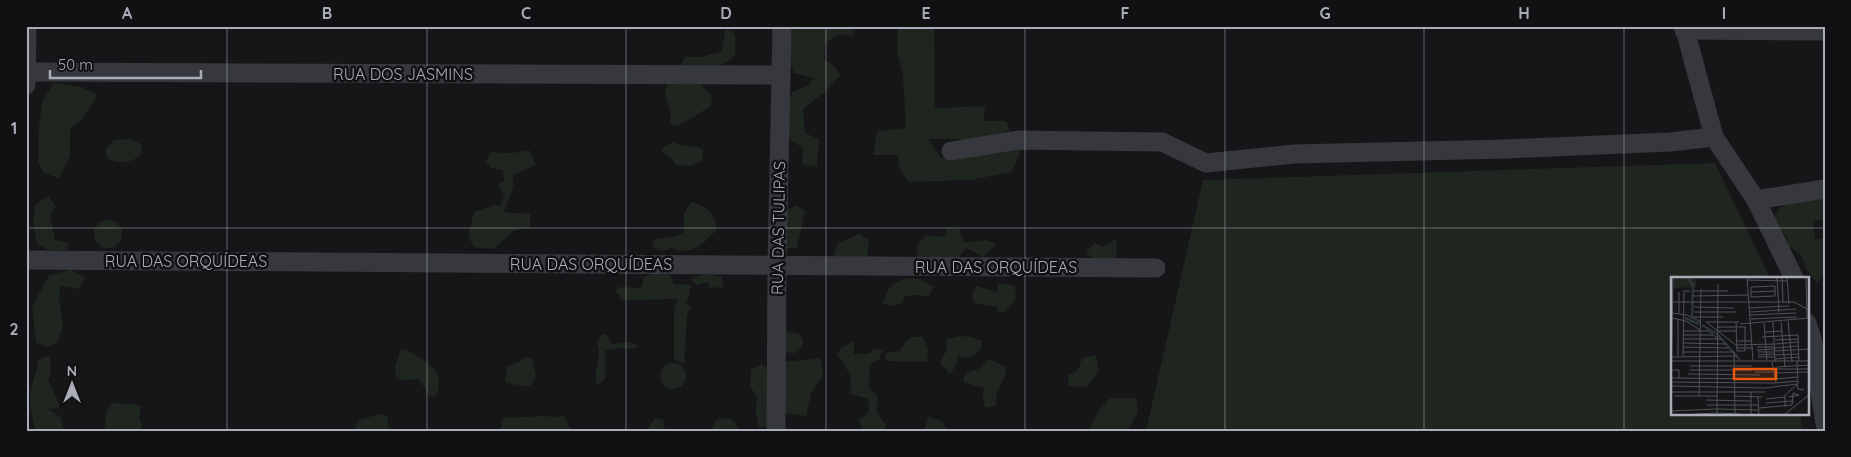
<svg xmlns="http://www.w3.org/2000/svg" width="1851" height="457" font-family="Quicksand,sans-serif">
<rect width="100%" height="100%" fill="#161618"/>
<g fill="#1e261f">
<path d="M795,26h57l1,10 -13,-2 -15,9 -1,16 9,6 7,10 -13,15 -24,19 2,24 14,6 -2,28 -15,-3 1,-16 -17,-11 -3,-15 9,-30 16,-6 6,-8 -20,-5c-8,-20 -16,-29 1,-47z"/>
<path d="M898,26h36l1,82 50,-2 -1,15h22l4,9 -30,9h-52l13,19 81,-10 -10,24 -42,8 -61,2 -9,-12 -2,-15h-25l4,-24 29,-3 -3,-53 -6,-24z"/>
<path d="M726,29l9,5v21c-18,17 -31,17 -54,10l4,-8h16l20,-5z"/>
<path d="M668,82l32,2 12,12 -1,10 -33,20 -8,-2 1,-9 -6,-21z"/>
<path d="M54,83l27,4 17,8 -16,25 -12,9v27l-11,22 -15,-5 -6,-10 1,-37 4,-26z"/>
<path d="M131,139l12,7 -3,10c-11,7 -20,9 -32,3l-3,-9 9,-10z"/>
<path d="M673,142c12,8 19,0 30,8l-1,11 -12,5 -14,-1 -5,-7 -9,-6 2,-6z"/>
<path d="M529,150l7,15 -23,10v12l-9,25 26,2v13l-17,4 -19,18 -20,-2 -6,-11 6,-24 20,-7 6,1 5,-10 -8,-11 7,-4 -1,-11 -12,-2 -5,-7 4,-9 22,1z"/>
<path d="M1715,163l55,115h-98v135h128l2,18h-656l57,-251z"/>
<path d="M48,196l8,11 -6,9 5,24 14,3 -3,7h-18l-11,-6 -4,-22 2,-17z"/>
<path d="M1825,197v22l-12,2 2,18 10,-1 -2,25 1,11 -7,9 -10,-13 -6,-15 -13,-10 -1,-6 -13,-22c9,-19 33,-18 51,-20z"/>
<path d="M691,202c15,3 25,12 26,27 -12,14 -27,28 -45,19l-11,3 -8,-4v-7c12,-4 19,-1 31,-8v-19z"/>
<path d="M796,205l9,6 -8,37h-12v-37z"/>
<circle cx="108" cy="234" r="14"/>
<path d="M947,228l12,1 5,14 22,-3 10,4 -13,13 -17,-9 -9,12 -39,-1 -2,-12 10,-12 18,2z"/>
<path d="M859,234l10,6 -2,18 -35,5 5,-19z"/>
<path d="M1116,239l1,18 -11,4 -15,-3 -5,-8 9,-7 8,4z"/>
<path d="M71,270l15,7 -8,12 -18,-3 -1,12 4,27 -5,17 -12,5 -10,-5 -4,-35 17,-32z"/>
<path d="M658,272l12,3 4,9 17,1 -2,11 -3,6 5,6 -4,7 -3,49 -10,-5v-45l3,-15 -55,1 -7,-10 6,-3 20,1 3,-11z"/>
<path d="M708,274l14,3 2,10 -15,1 -1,-6 -12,3 -5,-5 3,-3z"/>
<path d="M906,278l14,1 14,8 -6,10 -11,-2 -12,1 -4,8 -11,2 -8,-3 8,-17z"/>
<path d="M998,283l17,2 1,14 -13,14 -6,-1v-5l-24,-4 -1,-8 4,-9 21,6z"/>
<path d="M789,332l10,2 4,6c0,12 -10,17 -19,10l1,-16z"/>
<path d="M602,334l5,1 1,3 4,6c9,-1 19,-4 26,2l-4,3 -15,-1 -14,3v27l-6,7 -2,-1 -2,-4 4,-28 -2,-9z"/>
<path d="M960,336l11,1 11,4 -2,10 -10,7 -13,-2v8l-7,10 -11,-12c7,-7 8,-13 8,-23z"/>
<path d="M913,337h10l5,12 -1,13 -41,-1 -1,-8 15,-2 6,-10z"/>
<path d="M854,341v13h15l5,-5 9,1 -4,10 -8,3 -3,24 9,8v17l10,14 -5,5h-19l-4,-11 9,-7 1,-14 -19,-5c4,-17 -3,-26 -13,-39l4,-7z"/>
<path d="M406,349c18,13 39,18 31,45l-4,3 -4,-2 -10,-16 -19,1 -4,-3 -1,-9 5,-17z"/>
<path d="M1096,355l3,16 -13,16 -17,-1 -1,-11 10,-5 4,-12z"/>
<path d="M50,356l1,15 -3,9 13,28 -13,1 14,9 1,13h-28c-2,-13 -7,-27 -4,-41 2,-10 6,-20 8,-31z"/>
<path d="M526,357h4l2,2 4,17 -6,11 -24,-4 -1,-5 2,-12 12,-4z"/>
<path d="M821,358l2,19 -12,16 -5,23 -26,-3 4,-51z"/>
<path d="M989,359l16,8 1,7 -9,18 -1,13 -11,3 -2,-11 1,-9 -21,-6 2,-9 13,-4z"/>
<circle cx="673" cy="376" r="13"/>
<path d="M762,364l9,8 -4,54 -8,1 -3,-14 1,-17 -7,-9 1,-17z"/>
<path d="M1111,398h25l2,14 -10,18 -36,1 -2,-3 9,-18z"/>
<path d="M114,403l22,1 5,3 -2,10 3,9 -3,4 -34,1c1,-10 -1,-24 9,-28z"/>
<path d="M381,414l6,2 2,15h-36l8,-12z"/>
<path d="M564,415l7,16h-71l3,-13 40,-2 13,1z"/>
<path d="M928,417l14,4 6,10h-23z"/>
<path d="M655,418l9,2 -1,6 4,5h-21z"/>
<path d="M723,418c9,0 14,4 15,13h-27l4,-10z"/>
</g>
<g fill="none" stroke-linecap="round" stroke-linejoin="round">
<g stroke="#37383d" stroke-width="19">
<path d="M1684,26l30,111 42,63 38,78"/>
<path d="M1684,30l141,1"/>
<path d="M26,72l754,3"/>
<path d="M26,85l1,-59"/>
<path d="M951,151l67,-11 144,2 44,21 88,-9 211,-5 165,-7 44,-5"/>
<path d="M1756,200l69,-11"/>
<path d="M26,260l1130,8"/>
<path d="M1807,323l6,20 12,81"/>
<path d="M776,431l1,-165 5,-240"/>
</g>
</g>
<path fill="none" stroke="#a8adb8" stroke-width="1" stroke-opacity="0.55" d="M227,26v405M427,26v405M626,26v405M826,26v405M1025,26v405M1225,26v405M1424,26v405M1624,26v405M26,228h1799"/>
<g text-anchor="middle" stroke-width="5" stroke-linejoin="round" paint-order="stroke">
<g font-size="16" fill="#a8adb8" stroke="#111113">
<text x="403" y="80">RUA DOS JASMINS</text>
<text transform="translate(778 228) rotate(-89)" y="6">RUA DAS TULIPAS</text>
<text x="186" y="267">RUA DAS ORQUÍDEAS</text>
<text x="591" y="270">RUA DAS ORQUÍDEAS</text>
<text x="996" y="273">RUA DAS ORQUÍDEAS</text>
</g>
</g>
<g transform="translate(1671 277)">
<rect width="138" height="138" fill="#161618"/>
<path d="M2,0h24l-1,10 -22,1z" fill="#1e261f"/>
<path fill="none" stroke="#2c353c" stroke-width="2.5" d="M16,0l6,8 -1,31M14,41l14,6M31,48l15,9M47,58l22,25"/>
<path fill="none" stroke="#505258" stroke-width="1" d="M76,0l6,84M106,0l2,35M111,0l1,26M116,0l2,27M135,0l1,41M76,3l40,1M104,9v10l-24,1v-10zM23,14h34M8,15v21M80,15l24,-1M22,19l55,-1M1,25h122l15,8M23,30l40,1M78,31l40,-2M23,35h42M79,35l46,-3M1,36l15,2 14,7M79,38l46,-2M21,40h31M1,41l14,3 14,9M80,42l46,-2M117,44l4,40M35,45l30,23 39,-1M36,45h32M65,45l1,29h8v-24M102,45l2,40M110,45l4,45M93,46l3,38M69,47l69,-6M46,50h29M13,54h25l8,7M47,54h18M94,55l17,-1M12,58h30M91,60l36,-2 1,26M12,62h39M104,63l23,-1M65,64h16M12,66l43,1M104,67l23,-2M12,70l46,1M86,70h18M65,71h17M104,71l23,-2M86,73l18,-1M104,74l34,-2M12,75h51l1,62M87,75h17M87,78l17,-1M104,78l24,-1M7,79v-37M12,79l1,-65h6M0,80l66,-1M87,80h17M104,82l24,-2M0,84h138M101,85l4,21M19,89h62M106,90l32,-2M101,92h37M0,93h8v8M19,93h62M84,95h18M103,96l35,-1M17,97l72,1M0,101l88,1M104,102l22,-2M0,105l105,1M105,106l22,-2M0,109l94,2 32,-4 1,5 6,1M0,111l2,-111M0,115h94M3,119h43M28,119l2,-107M63,119l28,1M87,120l1,17M118,120l10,-2 -6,-2M95,122l19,-2M35,123l45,1M95,126l27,-2M36,128h52M114,130v-12l13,-11 -1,-23M88,131l33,-3 1,-12M46,132l42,1M0,134l46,-2M46,136l24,1M24,137l22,-1M46,137l1,-130M80,137v-22M114,137l24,-19"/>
<path fill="#e8590c" fill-opacity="0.15" stroke="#e8590c" stroke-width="2.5" d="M63,92h42v10h-42z"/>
<rect width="138" height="138" fill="none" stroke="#a8adb8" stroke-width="2.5"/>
</g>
<rect width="1851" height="457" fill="none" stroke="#111113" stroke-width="55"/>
<g transform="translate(72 384)" stroke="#111113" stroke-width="4" paint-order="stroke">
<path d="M0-4L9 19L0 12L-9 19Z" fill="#a8adb8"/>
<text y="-8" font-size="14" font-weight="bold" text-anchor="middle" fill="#a8adb8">N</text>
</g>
<path d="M50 70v8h151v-8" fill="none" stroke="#a8adb8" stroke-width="2.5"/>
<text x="58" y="70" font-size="15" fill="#a8adb8" stroke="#111113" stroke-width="4" paint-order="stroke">50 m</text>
<rect x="28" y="28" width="1796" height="402" fill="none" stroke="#a8adb8" stroke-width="2"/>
<g font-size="16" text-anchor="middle" font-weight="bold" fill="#a8adb8">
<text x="127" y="19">A</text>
<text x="327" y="19">B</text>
<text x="526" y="19">C</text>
<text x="726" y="19">D</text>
<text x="926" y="19">E</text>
<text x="1125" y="19">F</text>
<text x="1325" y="19">G</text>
<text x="1524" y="19">H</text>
<text x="1724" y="19">I</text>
<text x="14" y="134">1</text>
<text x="14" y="335">2</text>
</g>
</svg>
